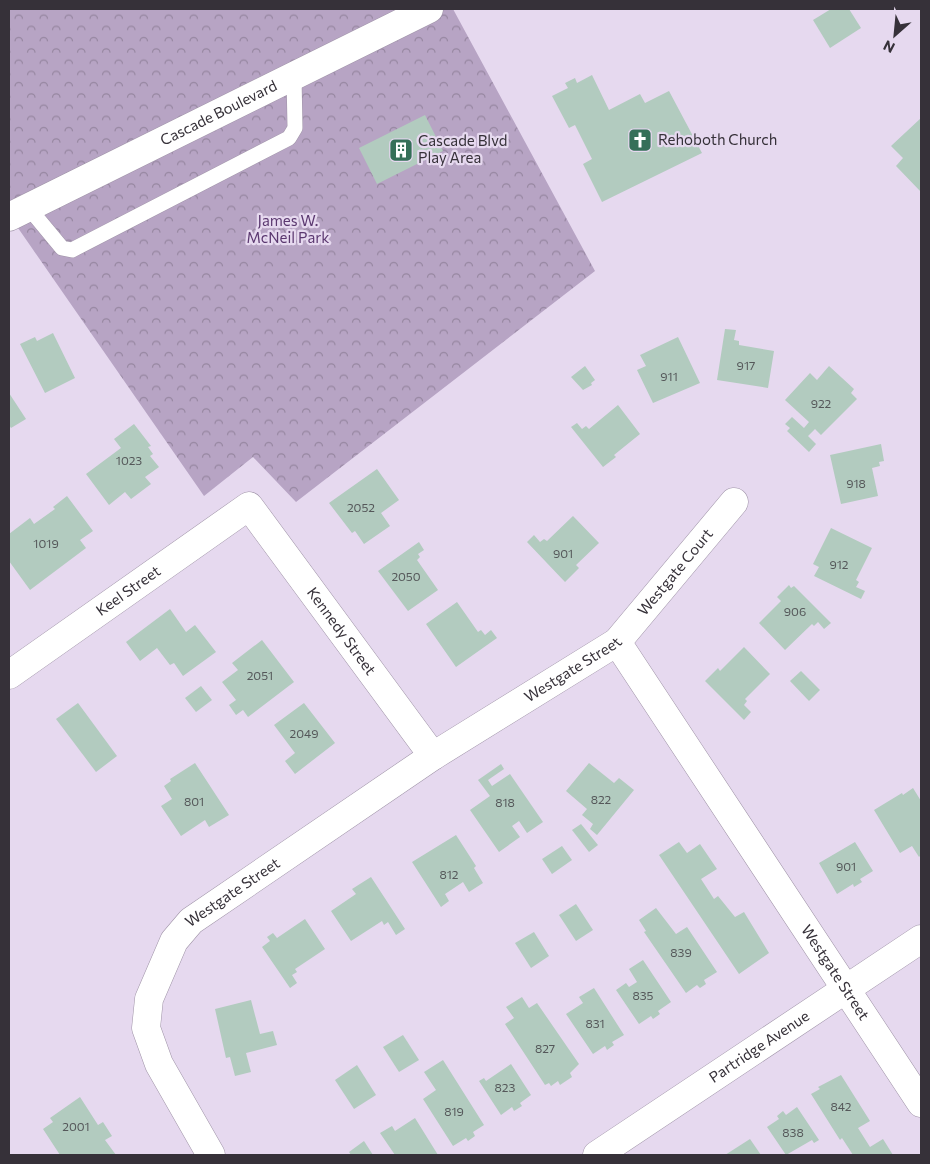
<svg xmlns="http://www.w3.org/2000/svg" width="930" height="1164" font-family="Commissioner,sans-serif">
<defs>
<pattern id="park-crowns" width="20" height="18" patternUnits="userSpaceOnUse" patternTransform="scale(1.25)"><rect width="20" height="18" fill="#b7a4c4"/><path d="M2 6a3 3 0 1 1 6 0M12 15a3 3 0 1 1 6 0" fill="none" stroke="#9686a0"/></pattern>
</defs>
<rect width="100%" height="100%" fill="#e6d9ef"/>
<path fill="url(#park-crowns)" d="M9,9h444l142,262 -299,231 -43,-45 -49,39 -195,-281z"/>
<g fill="#b2cbbf">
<path d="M831,9h18l12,19 -31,20 -17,-28z"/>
<path d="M592,75l17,35 31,-16 5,9 24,-12 33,62 -100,49 -19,-38 9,-5 -17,-34 -6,3 -17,-32 16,-8 -3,-5 10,-5 2,5z"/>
<path d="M425,115l18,36 -66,33 -18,-36z"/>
<path d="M921,118v74l-25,-26 7,-8 -12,-12z"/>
<path d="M725,329l11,1 -2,10 5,1v4l35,6 -6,37 -51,-8z"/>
<path d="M53,333l22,45 -30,15 -25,-49 15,-7 2,4z"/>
<path d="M678,337l22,46 -47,20 -16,-33 9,-4 -6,-11z"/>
<path d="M585,366l10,14 -4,3 1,2 -9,5 -12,-13z"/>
<path d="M829,366l25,23 -3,4 6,6 -36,36 -6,-6 -7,7 8,8 -7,8 -22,-21 3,-3 -5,-4 7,-7 12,11 5,-6 -24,-22 25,-27 7,7z"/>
<path d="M9,393l17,26 -15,9 -2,-3z"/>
<path d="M618,405l22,29 -26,21 2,2 -13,10 -32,-40 6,-4 5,6 4,-3 3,3z"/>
<path d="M134,424l17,22 -3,1 5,7 -3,2 9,11 -14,10 6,7 -20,15 -6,-7 -16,13 -23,-31 35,-26 -7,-9z"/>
<path d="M881,444l3,17 -5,1 1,4 -8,2 6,28 -37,8 -11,-49z"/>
<path d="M377,469l22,31 -18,13 9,13 -26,18 -9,-13 -3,2 -23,-30z"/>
<path d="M67,496l26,35 -13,9 6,8 -56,42 -21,-29v-27l21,-16 4,6 21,-15 -2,-2z"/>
<path d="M573,516l26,27 -23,22 3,3 -14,14 -38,-40 7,-7 6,7 4,-3 3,2z"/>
<path d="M831,528l41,20 -16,32 3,2 -3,5 9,4 -4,8 -47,-23 5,-9 -6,-3z"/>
<path d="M419,542l5,8 -6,4 2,3 -3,3 21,30 -30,21 -30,-40z"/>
<path d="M789,585l2,3 3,-2 37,37 -7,6 -6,-7 -4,4 -2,-2 -27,26 -26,-27 22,-22 -4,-4z"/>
<path d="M457,602l21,30 3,-2 4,5 6,-5 6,8 -41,29 -30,-43z"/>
<path d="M170,609l16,23 9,-7 21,27 -33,24 -9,-13 -4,2 -13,-17 -17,13 -14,-19z"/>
<path d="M262,640l32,42 -46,35 -5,-7 -7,5 -7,-10 7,-5 -14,-18 16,-12 -6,-7z"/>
<path d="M744,647l26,27 -25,25 2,2 -3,4 7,7 -7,8 -39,-39 13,-13 2,3z"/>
<path d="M801,671l19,19 -11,11 -19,-20z"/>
<path d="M201,686l11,14 -16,12 -11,-14z"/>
<path d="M78,703l39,53 -21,16 -40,-53z"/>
<path d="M304,703l31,40 -40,31 -10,-13 10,-8 -21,-28z"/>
<path d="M195,763l34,52 -20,12 -4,-7 -24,16 -20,-30 11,-7 -8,-13 7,-5 -1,-2z"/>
<path d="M589,763l25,20 5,-5 15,12 -37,45 -7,-6 3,-5 -11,-9 5,-6 -21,-18z"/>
<path d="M501,764l3,5 -16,11 4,6 18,-12 33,48 -16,11 -8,-12 -7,5 8,11 -21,15 -29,-42 20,-14 -12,-16z"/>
<path d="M913,788l8,13v54l-2,2 -7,-11 -12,7 -26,-43 28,-17 1,2z"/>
<path d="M581,824l17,21 -9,7 -17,-22z"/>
<path d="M456,835l20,31 -2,2 9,15 -14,9 -6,-10 -18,12 4,7 -8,6 -29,-45z"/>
<path d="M679,842l8,11 13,-9 17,25 -16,10 13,20 4,-3 17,21 9,-5 25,41 -30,21 -80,-119z"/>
<path d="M855,842l18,29 -13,8 2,3 -8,5 -1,-3 -16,10 -18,-31z"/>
<path d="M562,846l10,14 -20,14 -10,-15z"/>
<path d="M371,877l34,52 -9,6 -8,-13 -4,3 -2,-4 -31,20 -20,-30 25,-17 -4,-5z"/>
<path d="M576,904l17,26 -17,11 -17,-26z"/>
<path d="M656,908l20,26 11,-7 30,45 -13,8 2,4 -6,4 -3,-3 -11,8 -42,-61 2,-1 -7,-11z"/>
<path d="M305,919l20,30 -30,20 2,3 -5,3 5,8 -7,5 -28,-41 8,-6 -3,-4 6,-4 4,5z"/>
<path d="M534,932l15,24 -18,12 -16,-25z"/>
<path d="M643,960l28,42 -13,9 2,3 -7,5 -2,-3 -12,8 -23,-34 10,-7 3,4 8,-5 -8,-13z"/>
<path d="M594,988l30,47 -12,7 2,3 -7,5 -2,-4 -12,8 -27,-40 17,-11 -4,-6z"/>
<path d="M522,997l7,11 8,-5 42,61 -9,9 2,4 -12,8 -2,-4 -7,5 -2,-3 -4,2 -40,-61 9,-6 -8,-11z"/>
<path d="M251,1000l9,34 13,-3 4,14 -31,8 5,19 -16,4 -5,-19 -4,1 -11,-49z"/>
<path d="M403,1035l16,25 -20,12 -16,-25z"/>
<path d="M443,1060l41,65 -11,7 2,4 -7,5 -2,-3 -13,8 -30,-47 13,-9 -12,-18z"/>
<path d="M511,1064l20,31 -11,8 2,3 -8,5 -2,-4 -11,8 -22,-34 5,-3 2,3z"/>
<path d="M357,1065l19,30 -22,14 -19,-29z"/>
<path d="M841,1075l29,46 -12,7 12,19 13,-8 10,16h-40l-11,-17 -2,2 -29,-46 9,-5 -2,-2z"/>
<path d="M80,1097l18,28 5,-3 9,14 -7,4 11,15h-56l-17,-26 10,-7 -3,-4z"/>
<path d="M797,1107l22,33 -5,3 -2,-3 -26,15 -19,-28 12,-8 -2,-3 6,-5 3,4z"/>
<path d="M415,1118l23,37h-43l-15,-22 12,-7 3,5z"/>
<path d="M750,1139l11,16h-36z"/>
<path d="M364,1141l9,14h-22l-2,-3z"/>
</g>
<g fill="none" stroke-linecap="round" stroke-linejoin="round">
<g stroke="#9f93a7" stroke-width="16">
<path id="service" d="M28,207l34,41 10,2 217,-112 6,-10 -1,-52"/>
</g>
<g stroke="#9f93a7" stroke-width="29">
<g id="minor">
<path id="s1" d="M9,217l420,-208"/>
<path id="s2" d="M617,642l304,461"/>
<path id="s3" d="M9,675l240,-169 184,250"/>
<path id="s4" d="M211,1155l-52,-91 -13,-36 3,-29 25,-58 17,-20 242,-165 184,-114 117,-140"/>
<path id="s5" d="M597,1155l324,-216"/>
</g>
</g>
<use href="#service" stroke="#fff" stroke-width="15"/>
<use href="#minor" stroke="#fff" stroke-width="28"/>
</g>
<defs>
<g id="church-square" transform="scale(1.25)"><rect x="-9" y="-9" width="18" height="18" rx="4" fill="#356f58" stroke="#e6d9ef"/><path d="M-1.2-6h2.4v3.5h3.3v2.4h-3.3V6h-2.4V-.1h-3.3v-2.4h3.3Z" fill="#fff"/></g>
<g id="building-square" transform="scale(1.25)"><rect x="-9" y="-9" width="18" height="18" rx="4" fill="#356f58" stroke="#e6d9ef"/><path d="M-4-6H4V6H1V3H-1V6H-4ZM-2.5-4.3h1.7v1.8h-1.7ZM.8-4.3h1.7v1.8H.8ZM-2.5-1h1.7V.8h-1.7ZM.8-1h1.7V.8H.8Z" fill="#fff"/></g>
</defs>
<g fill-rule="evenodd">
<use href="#church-square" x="640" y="140"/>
<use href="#building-square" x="401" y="150"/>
</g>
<g text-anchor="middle" stroke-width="4.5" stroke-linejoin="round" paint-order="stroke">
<g font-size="12" fill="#55585a">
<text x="746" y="370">917</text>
<text x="669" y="381">911</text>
<text x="821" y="408">922</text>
<text x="129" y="465">1023</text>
<text x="856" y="488">918</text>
<text x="361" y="512">2052</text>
<text x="46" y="548">1019</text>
<text x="563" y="558">901</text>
<text x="839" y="569">912</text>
<text x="406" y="581">2050</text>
<text x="795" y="616">906</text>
<text x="260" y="680">2051</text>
<text x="304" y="738">2049</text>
<text x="601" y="804">822</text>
<text x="194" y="806">801</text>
<text x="505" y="807">818</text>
<text x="846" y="871">901</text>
<text x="449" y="879">812</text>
<text x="681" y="957">839</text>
<text x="643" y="1000">835</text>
<text x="595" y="1028">831</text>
<text x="545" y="1053">827</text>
<text x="505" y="1092">823</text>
<text x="841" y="1111">842</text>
<text x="454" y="1116">819</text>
<text x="76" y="1131">2001</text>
<text x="793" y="1137">838</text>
</g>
<g font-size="15" fill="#363139" stroke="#e6d9ef">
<text dy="5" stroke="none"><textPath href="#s1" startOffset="234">Cascade Boulevard</textPath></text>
<text dy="5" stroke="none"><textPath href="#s4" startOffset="862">Westgate Court</textPath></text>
<text dy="5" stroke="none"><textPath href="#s3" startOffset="146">Keel Street</textPath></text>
<text dy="5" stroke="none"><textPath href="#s3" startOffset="449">Kennedy Street</textPath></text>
<text dy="5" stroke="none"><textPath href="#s4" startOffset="719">Westgate Street</textPath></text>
<text dy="5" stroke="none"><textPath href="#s4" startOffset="312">Westgate Street</textPath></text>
<text dy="5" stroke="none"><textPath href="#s2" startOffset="396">Westgate Street</textPath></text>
<text dy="5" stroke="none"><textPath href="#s5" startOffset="195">Partridge Avenue</textPath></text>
</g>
<g font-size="15" fill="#363139" stroke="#e6d9ef" text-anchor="start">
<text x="658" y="145">Rehoboth Church</text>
<text x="418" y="146">Cascade Blvd<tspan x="418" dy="17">Play Area</tspan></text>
</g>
<g font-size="15" fill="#5b3870" stroke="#e6d9ef">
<text x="288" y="226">James W.<tspan x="288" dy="17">McNeil Park</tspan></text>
</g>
</g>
<rect width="930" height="1164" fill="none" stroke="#363139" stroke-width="20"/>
<g transform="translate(895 35) rotate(207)" stroke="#e6d9ef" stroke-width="4" paint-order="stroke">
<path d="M0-4L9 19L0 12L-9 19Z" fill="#363139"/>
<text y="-8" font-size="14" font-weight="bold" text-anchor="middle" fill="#363139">N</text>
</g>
</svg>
